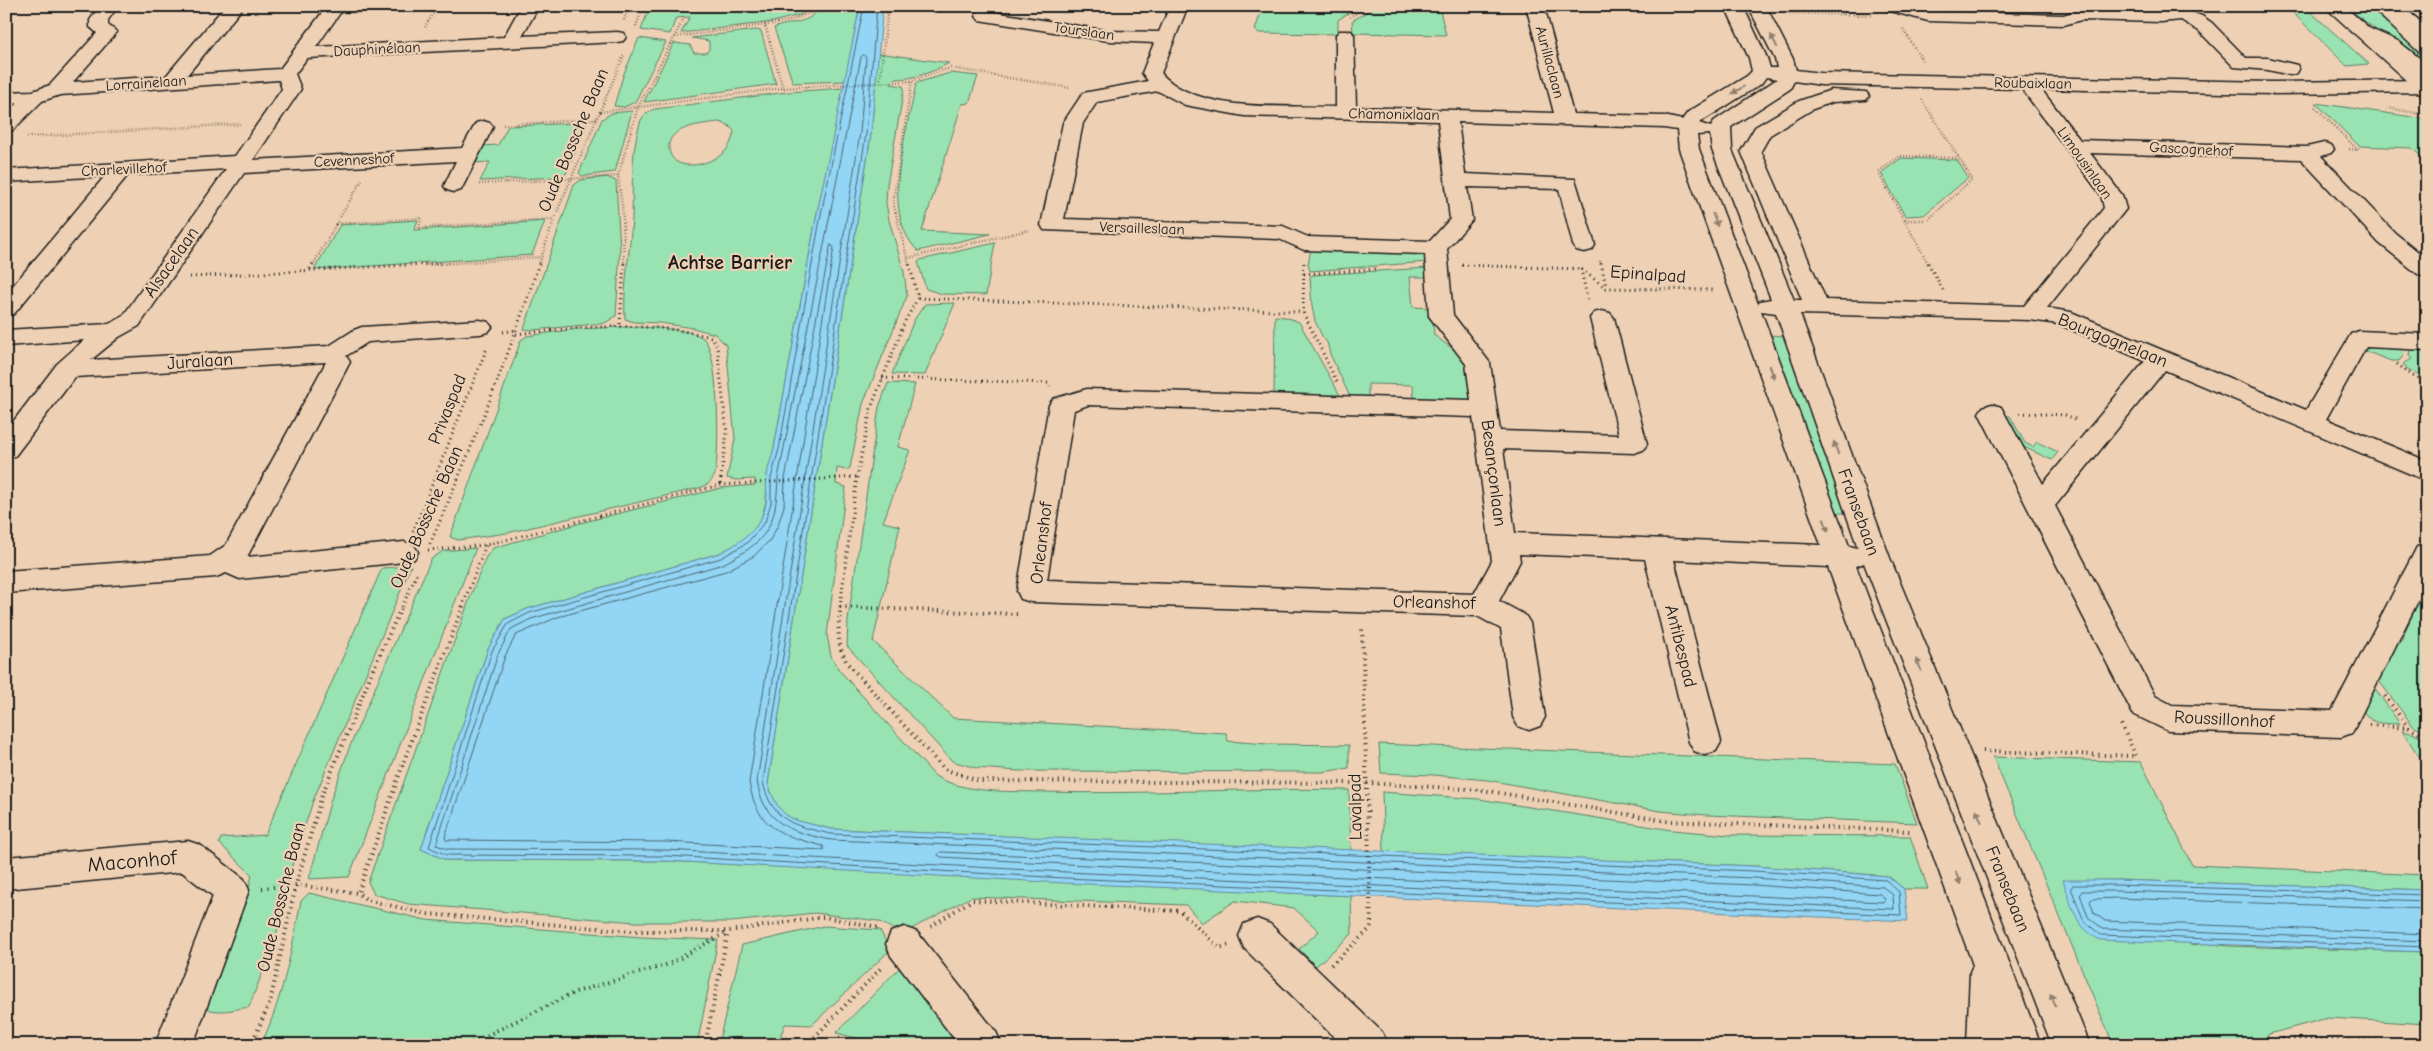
<svg xmlns="http://www.w3.org/2000/svg" width="2433" height="1051" font-family="'Comic Neue',sans-serif">
<rect width="100%" height="100%" fill="#eed1b4"/>
<filter id="ink" filterUnits="userSpaceOnUse"><feTurbulence type="fractalNoise" baseFrequency=".02" numOctaves="2"/><feDisplacementMap in="SourceGraphic" scale="10" xChannelSelector="R" yChannelSelector="G"/><feConvolveMatrix kernelMatrix="1 2 1 2 8 2 1 2 1" color-interpolation-filters="sRGB"/></filter>
<g filter="url(#ink)">
<g fill="#99e2b1" stroke="#5a7f66" fill-rule="evenodd">
<path d="M347,6h80l-85,7z"/>
<path d="M650,6h157l-4,8 -30,8 -92,11 9,-16 -14,1 -6,16 -29,-4z"/>
<path d="M819,6h41l-15,75 -52,2 -19,-55c15,-7 38,-3 45,-22z"/>
<path d="M1263,6h96l-21,14v14l-79,-1 -4,-3z"/>
<path d="M1376,6h149l1,1h-87l7,28 -93,-2 -1,-12z"/>
<path d="M2286,6h18l65,58 -22,2z"/>
<path d="M2345,6h29l53,45v18z"/>
<path d="M756,30l5,1 15,53 -132,18 30,-59 16,2 4,8h12l3,-4v-8l-17,-3z"/>
<path d="M639,38l27,4 -31,60 -11,5 -10,-1 9,-30z"/>
<path d="M878,53l71,10c-16,9 -35,16 -53,16l-5,5 12,2 1,3 -17,96 -1,18 3,17 15,52 3,24 -44,108 -13,64 -4,2 -9,-2 -1,16 10,3 -19,148 4,21 8,14 96,106c32,18 71,15 107,16 103,3 205,-5 307,-2l2,61 -520,-22c-37,-10 -51,-5 -63,-46l103,-649z"/>
<path d="M950,73l28,3 -9,27 -7,1 -40,127 68,3 -72,17c-40,-40 -10,-119 -2,-168z"/>
<path d="M844,88l-27,125 -43,235 -7,28 -1,26 -5,17 -6,10 -12,12 -23,12 -193,56 -22,10 -17,30 -67,200 25,11 220,1 685,35 1,38 -36,32 -17,-17 20,-18 -25,-23 -59,-7 -33,22 -16,-18 -215,-8 -69,37 -24,-13 -63,-8 -83,9h-96l-228,-18 -34,-10 -6,-12 104,-290 14,-35 7,-9 91,-26 137,-34 34,-3v-6l-19,1 -9,-2 8,-39 -9,-94 -11,-11 -22,-6 -33,-5 -26,-1 -9,-3c-2,-33 5,-67 7,-100 1,-34 -2,-66 9,-99 3,-6 8,-9 14,-11l133,-17zM719,122l9,3 6,6c-1,6 -3,12 -7,18 -9,12 -36,21 -50,13 -5,-3 -7,-8 -8,-13 -3,-23 35,-25 50,-27z"/>
<path d="M2316,103l111,16v43l-15,-14 -53,-2z"/>
<path d="M632,111l-17,61 -33,4 -3,-3 23,-54 10,-6z"/>
<path d="M580,123v2l7,-1 -21,50 -9,1 -1,2 -76,4 10,-19 -17,1 8,-17 17,-1 10,-19z"/>
<path d="M1901,158l56,2 11,18 -44,37 -19,1 -24,-43z"/>
<path d="M607,177l9,4 4,68 -4,67 -11,7 -72,7 -9,-1 50,-144 7,-5z"/>
<path d="M418,220l-4,10 131,-9 -13,34 -218,15 26,-45z"/>
<path d="M995,243l-9,52 -44,-1 -16,-5 -8,-27 2,-2z"/>
<path d="M1311,249l105,5 11,1 1,7 -118,9 -2,-7z"/>
<path d="M1427,268l1,9h-18l3,30 19,1 2,27 34,25 8,42 -62,-3 -1,-14 -45,-1v14l-18,-1 -20,-43 -3,-12 -4,-4 -8,-17 -3,-14 -2,-30 2,-2z"/>
<path d="M955,303l-30,72 -33,-1 22,-54 11,-16z"/>
<path d="M1275,316l10,1 14,5 42,75 -67,-3z"/>
<path d="M619,327c18,0 73,0 85,12 15,14 16,114 11,135 -3,8 -9,12 -16,14l-192,45 -49,7 -8,-3 71,-197 6,-4 49,-7z"/>
<path d="M1767,335l17,1 69,177h-20z"/>
<path d="M2369,343l34,5 1,7 -5,6h-8l-26,-10z"/>
<path d="M2415,345l12,10v24l-18,-9 -6,-6 9,-5 -3,-3 1,-9z"/>
<path d="M888,383l27,1 -17,63 12,3 -27,72 17,4 -27,115 80,77 273,15 2,8 40,3 81,1v23l-27,4 -302,-1 -44,-3 -24,-7 -105,-115 1,-26 31,-213z"/>
<path d="M1999,416h11l15,27 8,4 4,-5 21,10 -6,8 -35,-16z"/>
<path d="M476,548l-127,329 -40,2 22,-80 19,-53 81,-187 12,-8z"/>
<path d="M411,566l-98,235 -23,71 -14,65 -27,70c-13,2 -37,9 -46,-2l42,-102 7,-28 -33,-32 2,-5 44,-3 117,-267z"/>
<path d="M2427,581v152l-14,-7 -37,-49 16,-34 9,-2z"/>
<path d="M2374,687l26,37c-17,-1 -30,2 -38,-16z"/>
<path d="M2402,731l13,3 12,7v27z"/>
<path d="M1379,744l516,20 22,59 -210,-8 -47,-4 -173,-31 -54,-5 -52,-2z"/>
<path d="M1993,757l148,5 51,103 235,10v15l-311,-10 -53,1 130,64 11,-2 25,3 198,6v72l-99,-6 -59,16 -7,11 -149,-1z"/>
<path d="M1382,792l97,7 193,31 58,5 180,1 18,53h-24l-16,-13 -134,-10 -370,-14z"/>
<path d="M309,893l117,27 215,17 77,3 -21,105h-436c22,-48 30,-92 40,-144z"/>
<path d="M824,926l56,4 10,20 -78,75 -27,-1 -8,21h-59l24,-100z"/>
<path d="M906,961l64,84h-87l-47,-12z"/>
</g>
<g fill="#92d5f4" stroke="#638b9e">
<path d="M860,6h23l-12,128 -103,649c12,40 26,36 63,46l923,37 134,10 16,13 4,32 -843,-38 -399,-22 -220,-1 -25,-11 67,-200 17,-30 22,-10 193,-56c22,-12 41,-23 46,-50 2,-9 -1,-19 1,-28 1,-9 5,-18 7,-27l43,-235z"/>
<path d="M2063,880h53l311,10v62l-327,-12c-26,-14 -28,-34 -37,-60z"/>
</g>
<g fill="none" stroke-linecap="round" stroke-linejoin="round">
<g stroke="#4b6672" stroke-width="1">
<path d="M864,6l-43,208 -42,235 -8,29v25l-6,19 -18,21 -26,15 -192,55 -21,11 -16,27 -63,196 18,8 219,1 399,22 836,37 -2,-23 -13,-12 -132,-9 -923,-37c-36,-8 -59,-12 -68,-52l103,-648 11,-128"/>
<path d="M864,55l2,3 -6,75 -103,648c7,44 35,51 74,59l923,38 129,9 10,8 1,14 -828,-37 -400,-22 -218,-1 -12,-4 62,-191 13,-25 20,-10 192,-55c44,-23 53,-36 55,-86l83,-421z"/>
<path d="M831,245l3,2 -85,535c8,47 32,53 74,64l1,4 -158,-8 -220,-2 -1,-3 60,-181 11,-21 42,-18 168,-46 28,-15 16,-16 8,-15 6,-19 1,-27z"/>
<path d="M941,852l812,33 127,9 5,5 -2,3 -817,-38 -125,-7 -3,-2z"/>
<path d="M2427,895l-311,-10h-43l-2,3 13,33 17,14 326,12"/>
<path d="M2427,901l-311,-10h-34l-2,3 8,23 15,12 324,12"/>
<path d="M2427,909l-311,-11 -24,1 -2,2 4,12 11,8 322,13"/>
</g>
<g stroke="#1c1c1c" stroke-width="3">
<g id="minor">
<path d="M100,6h18l-10,14v5l9,7 -44,50 93,-6 59,-70h19l-57,69 93,-6 47,-63h18l-29,41 188,-10 17,-31h18l-17,30 95,-4 6,1 3,4 -3,4 -6,1 -310,16 -12,16 6,15 -48,71 209,-12 14,-25 7,-2 7,2 3,4 -32,63 -7,2 -7,-2 -3,-4 12,-25 -212,12 -105,153 -20,11 -28,23 238,-14 25,-16 8,-3 118,-7 8,2 4,5 -4,5 -8,2 -112,8 -22,14 4,6 -103,195 157,-15 10,3 4,7 -4,7 -10,3 -164,17 -14,-6 -10,4 -210,16v-22l204,-15 16,-11 100,-183 -251,15 -60,79 -9,3v-28l51,-67 27,-24 -78,6v-16l103,-6 14,-8 103,-147 -98,6 -114,139 -8,2v-22l99,-118 -99,6v-12l229,-14 47,-67 -3,-9 -219,15 -18,6 -29,29 -7,2v-17l12,-12 -12,1v-12l27,-1 17,-6 47,-52 -7,-6v-7z"/>
<path d="M977,6h18l-1,6 115,19 50,1 11,-26h18l-27,67c35,41 125,32 175,34v-72l3,-4h12l3,4 2,72 198,6 -28,-107h18l29,108 91,2 18,4 6,-8 59,-36 5,-5 -3,-13 -24,-52h18l24,52 3,10h7l-2,-9 -27,-53h18l27,53 3,11 25,3 450,9 156,-2v12l-156,2 -230,-5 39,51 227,7 17,-4 7,2 3,4 -3,4 -10,3 74,77 32,26v18l-8,-2 -40,-32 -78,-84 -211,-6 32,42 4,14 -79,99 24,4 235,98 45,-76 8,-3 68,3v16l-61,-3 -40,72 101,42v20l-262,-111 -110,136 100,190 17,9 160,6 85,-164 10,-3v39l-75,150 -11,4 -173,-6 -35,-17 -154,-301 4,-6 9,-3 9,3 42,77 102,-123 -87,-37 -28,-4 -230,-6 90,244 200,487h-38l-188,-482 -8,3 185,479h-74l3,-73 3,-7 -145,-398 -154,-7 47,182 -5,9 -11,4 -11,-4 -5,-9 -44,-183 -126,-5 1,7 -21,40 26,14 5,8 15,94 -5,9 -11,4 -11,-4 -5,-9 -12,-88 -24,-13 -446,-14 -10,-3 -4,-8 32,-186 4,-6 34,-10 384,11 -5,-36 -37,-48 -4,-62 -121,-4 -25,-11 -235,-9 -3,-5 22,-102 20,-30 65,-12 -6,-8 12,-30 -45,-2 -124,-20 -6,-1 -3,-4zM1766,77l11,2 -63,42 -3,6 -12,-4 62,-39zM1794,81l27,4 201,4 79,106 3,13 -80,98 -198,-6 -65,-149 9,-16 43,-26 20,-7 33,-2 3,-4 -3,-4 -35,-2 -32,11 -44,26 -14,24 61,149h-8l-62,-150 -1,-23 59,-38zM1158,91l27,14 59,11 194,5 12,98 -20,22 -122,-4 -25,-11 -219,-7 19,-96 14,-21zM1458,122l206,6 13,2 2,19 142,396 -306,-12 -12,-84 131,4 9,-3 4,-6 -33,-126 -4,-5 -8,-2 -8,2 -4,5 29,117 -119,-4 -10,-68 -37,-48 -6,-66 25,-29 -5,-33 92,2 14,56 3,5 8,2 8,-2 3,-5 -20,-66 -110,-5zM1710,134l2,16 59,149 -11,2 -2,3 -59,-155 -2,-14zM1761,311l15,2 82,235 -9,-2zM1088,405l385,12 19,144 -18,33 -427,-14 27,-170z"/>
<path d="M1883,6h29l17,5 134,4 17,-5h105l17,6 10,7 34,35h22l29,7 2,4 -2,4 -7,2 -22,-5 -34,-3 -35,-36 -18,-11 -20,2 -80,-2 -17,5 -136,-4 -42,-11z"/>
<path d="M2370,6h19l38,34v15l-6,-1z"/>
<path d="M2357,23l41,18 29,23v15l-7,-2 -34,-28 -35,-17 -3,-4 3,-4z"/>
<path d="M188,841l12,4 44,34 5,11 -56,155h-38l58,-149 -31,-24 -176,17v-32z"/>
<path d="M1257,919l13,5 112,108 6,13h-46l-98,-97 -5,-12 5,-12z"/>
<path d="M904,927l13,5 79,100 6,13h-43l-68,-89 -5,-12 5,-12z"/>
</g>
</g>
<g stroke="#1c1c1c" stroke-width="3">
<g id="major">
<path d="M2324,6h20l83,73v16l-7,-2z"/>
<path d="M2382,6h20l25,21v14l-6,-1z"/>
</g>
</g>
<g stroke="#1c1c1c" stroke-width="2.5" stroke-dasharray="0.5 2.5" stroke-linecap="butt">
<path d="M356,13l74,-4 2,-3"/>
<path d="M1787,13l85,2"/>
<path d="M1350,17l18,-11"/>
<path d="M624,20l5,-14"/>
<path d="M636,26l8,-20"/>
<path d="M425,27l9,-15 -4,-3"/>
<path d="M1903,29l20,33"/>
<path d="M675,37l90,-12"/>
<path d="M880,82l8,-76"/>
<path d="M783,88l-18,-63 24,-4 20,-8 2,-7"/>
<path d="M1922,100l37,58 -59,-2 -22,16 51,93"/>
<path d="M2315,107l43,43 -11,-1"/>
<path d="M2388,108l39,7"/>
<path d="M600,112l183,-24 129,-7 38,-13 120,20"/>
<path d="M503,125l94,-6"/>
<path d="M27,137l213,-13"/>
<path d="M362,180l-26,44 86,-6 -4,10 136,-9"/>
<path d="M479,184l139,-8"/>
<path d="M1905,220h23l44,-41 -13,-21"/>
<path d="M908,258l121,-28"/>
<path d="M1600,261l1,4"/>
<path d="M313,265l23,-41"/>
<path d="M424,265l117,-8"/>
<path d="M539,265l15,-46 70,-164"/>
<path d="M624,265l-1,-51 -5,-38 20,-69 46,-89"/>
<path d="M909,265l-16,-63 19,-121"/>
</g>
<g stroke="#1c1c1c" stroke-width="3" stroke-dasharray="1 4" stroke-linecap="butt">
<path d="M1304,263l-1,49 34,70"/>
<path d="M1601,263l5,23"/>
<path d="M1928,263l15,27"/>
<path d="M1462,265l119,4 25,19 108,2"/>
<path d="M310,269l3,-6"/>
<path d="M1581,269l7,33"/>
<path d="M1304,274l72,-5"/>
<path d="M190,277l253,-14"/>
<path d="M918,298l385,14"/>
<path d="M620,324l4,-61"/>
<path d="M503,332l14,-2"/>
<path d="M516,334c66,-7 130,-14 195,3l6,9 10,87 -7,52"/>
<path d="M2397,364l16,12 14,5"/>
<path d="M882,378l167,5 1,3"/>
<path d="M2020,413l45,2 13,5"/>
<path d="M413,532l74,-184"/>
<path d="M430,544c40,-92 78,-185 109,-281"/>
<path d="M428,550l58,-5 234,-60 137,-8"/>
<path d="M402,607l15,-34"/>
<path d="M462,607l24,-62"/>
<path d="M840,607l17,-130 14,-69 35,-89 12,-21 -9,-35"/>
</g>
<g stroke="#1c1c1c" stroke-width="4" stroke-dasharray="1 4.5" stroke-linecap="butt">
<path d="M463,606l-59,155 -46,132 9,7 60,14 205,17h97l95,-14 53,10"/>
<path d="M841,606c-3,22 -5,37 6,57l97,106 35,12 390,2 113,7 185,31 244,10"/>
<path d="M840,607l177,7"/>
<path d="M2385,696l23,31"/>
<path d="M2370,725l39,3 18,10"/>
<path d="M1983,751l153,5 -16,-34"/>
<path d="M262,888l34,-3 62,8"/>
<path d="M931,926l41,-26 208,11 39,37 10,-3"/>
<path d="M1331,965l40,-37 -9,-302"/>
<path d="M813,1039l15,6"/>
<path d="M251,1045l19,-43 26,-117 26,-90 50,-123 30,-66"/>
<path d="M467,1045l109,-53 93,-28 58,-32"/>
<path d="M705,1045l23,-113"/>
<path d="M807,1045l76,-79"/>
<path d="M2282,1045l1,-6 144,4"/>
</g>
<use href="#minor" fill="#eed1b4" fill-rule="evenodd"/>
<use href="#major" fill="#eed1b4" fill-rule="evenodd"/>
</g>
<defs><path id="oneway-solid" d="M-6-.8H1V-3.2L6.5 0L1 3.2V.8H-6Z" transform="scale(1.25)"/></defs>
<g fill="#908070">
<use href="#oneway-solid" transform="translate(1774 41) rotate(-117)"/>
<use href="#oneway-solid" transform="translate(1738 90) rotate(149)"/>
<use href="#oneway-solid" transform="translate(1715 220) rotate(69)"/>
<use href="#oneway-solid" transform="translate(1772 372) rotate(70)"/>
<use href="#oneway-solid" transform="translate(1836 448) rotate(-110)"/>
<use href="#oneway-solid" transform="translate(1826 525) rotate(70)"/>
<use href="#oneway-solid" transform="translate(1919 665) rotate(-112)"/>
<use href="#oneway-solid" transform="translate(1979 816) rotate(-112)"/>
<use href="#oneway-solid" transform="translate(1958 878) rotate(70)"/>
<use href="#oneway-solid" transform="translate(2053 1000) rotate(-112)"/>
</g>
</g>
<g text-anchor="middle" stroke-width="4.5" stroke-linejoin="round" paint-order="stroke">
<g font-size="15" fill="#1c1c1c" stroke="#eed1b4">
<text transform="translate(1084 31) rotate(8)" y="5">Tourslaan</text>
<text transform="translate(377 49) rotate(-3)" y="5">Dauphinélaan</text>
<text transform="translate(1550 62) rotate(75)" y="5">Aurillaclaan</text>
<text transform="translate(146 83) rotate(-4)" y="5">Lorrainelaan</text>
<text transform="translate(2033 83) rotate(1)" y="5">Roubaixlaan</text>
<text transform="translate(1394 114) rotate(1)" y="5">Chamonixlaan</text>
<text transform="translate(2191 149) rotate(3)" y="5">Gascognehof</text>
<text transform="translate(354 160) rotate(-3)" y="5">Cevenneshof</text>
<text transform="translate(2085 163) rotate(55)" y="5">Limousinlaan</text>
<text transform="translate(124 169) rotate(-3)" y="5">Charlevillehof</text>
<text transform="translate(1142 228) rotate(2)" y="5">Versailleslaan</text>
</g>
<g font-size="18" fill="#1c1c1c" stroke="#eed1b4">
<text transform="translate(573 140) rotate(-67)" y="6">Oude Bossche Baan</text>
<text transform="translate(171 262) rotate(-55)" y="6">Alsacelaan</text>
<text transform="translate(1648 274) rotate(4)" y="6">Epinalpad</text>
<text transform="translate(2113 340) rotate(22)" y="6">Bourgognelaan</text>
<text transform="translate(200 361) rotate(-4)" y="6">Juralaan</text>
<text transform="translate(447 409) rotate(-68)" y="6">Privaspad</text>
<text transform="translate(1494 473) rotate(83)" y="6">Besançonlaan</text>
<text transform="translate(1859 512) rotate(70)" y="6">Fransebaan</text>
<text transform="translate(426 517) rotate(-66)" y="6">Oude Bossche Baan</text>
<text transform="translate(1041 543) rotate(-83)" y="6">Orleanshof</text>
<text transform="translate(1434 602) rotate(1)" y="6">Orleanshof</text>
<text transform="translate(1681 646) rotate(76)" y="6">Antibespad</text>
<text transform="translate(2224 719) rotate(3)" y="6">Roussillonhof</text>
<text transform="translate(1355 807) rotate(-91)" y="6">Lavalpad</text>
<text transform="translate(2008 889) rotate(68)" y="6">Fransebaan</text>
<text transform="translate(281 897) rotate(-76)" y="6">Oude Bossche Baan</text>
</g>
<g font-size="20" font-weight="bold" fill="#1c1c1c" stroke="#eed1b4">
<text x="730" y="269">Achtse Barrier</text>
</g>
<g font-size="21" fill="#1c1c1c" stroke="#eed1b4">
<text transform="translate(132 861) rotate(-5)" y="7">Maconhof</text>
</g>
</g>
<rect width="2433" height="1051" fill="none" stroke="#eed1b4" stroke-width="25"/>
<rect x="12" y="12" width="2408" height="1026" fill="none" stroke="#1c1c1c" stroke-width="2" filter="url(#ink)"/>
</svg>
